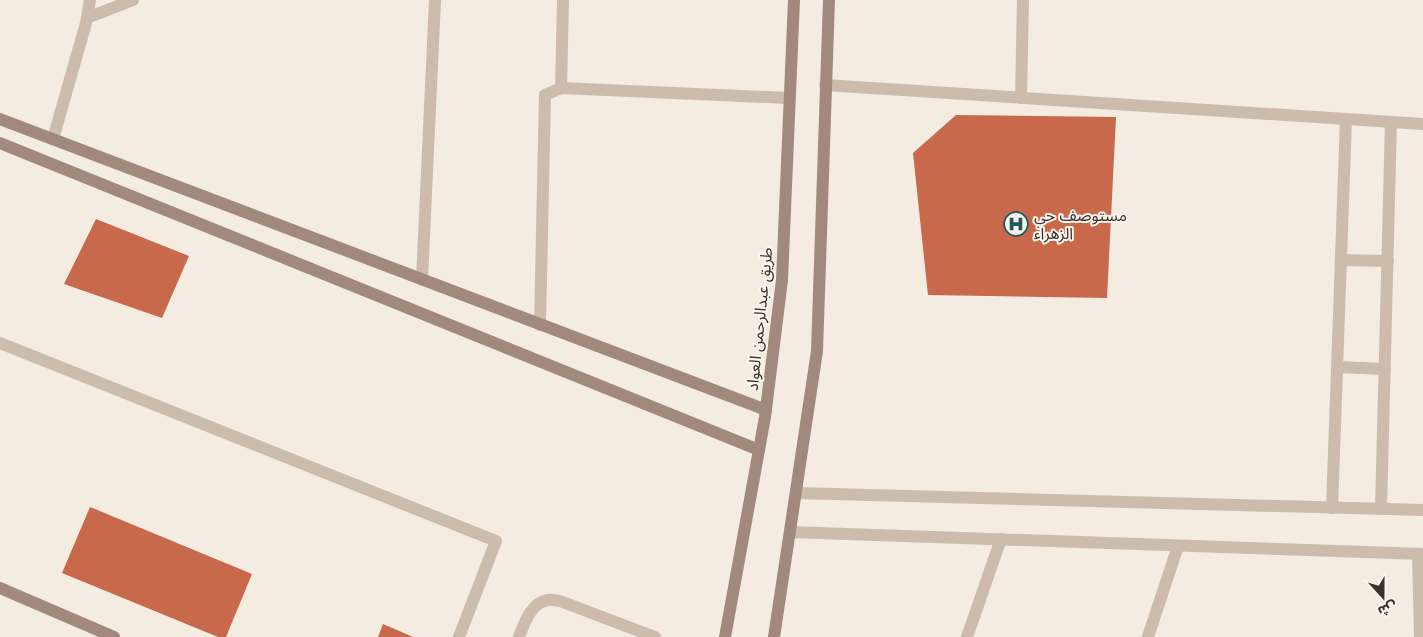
<svg xmlns="http://www.w3.org/2000/svg" width="1423" height="637" font-family="Montserrat,'Noto Sans Arabic',sans-serif">
<rect width="100%" height="100%" fill="#f4ebe1"/>
<g fill="#c8694b">
<path d="M956,115l160,2 -9,181 -179,-3 -15,-142z"/>
<path d="M96,219l93,37 -27,62 -98,-34z"/>
<path d="M90,507l162,67 -26,63h-8l-156,-64z"/>
<path d="M383,624l30,13h-35z"/>
</g>
<g fill="none" stroke-linecap="round" stroke-linejoin="round">
<g stroke="#cdbbac" stroke-width="12">
<path d="M87,18l46,-18"/>
<path d="M825,85l598,39"/>
<path d="M561,88l2,-88"/>
<path d="M1021,98l2,-98"/>
<path d="M53,139l33,-116 4,-23"/>
<path d="M1341,260l47,1"/>
<path d="M422,280l13,-280"/>
<path d="M540,325l5,-230 16,-7 228,10"/>
<path d="M0,343l496,198 -37,96"/>
<path d="M1338,367l47,2"/>
<path d="M796,493l627,17"/>
<path d="M1332,508l14,-389"/>
<path d="M1381,509l10,-387"/>
<path d="M790,532l633,22"/>
<path d="M1418,554l2,83"/>
<path d="M519,637c5,-13 12,-35 29,-37 4,-1 9,1 12,1l95,36"/>
<path d="M967,637l34,-98"/>
<path d="M1148,637l30,-91"/>
</g>
<g stroke="#a18a7d" stroke-width="12">
<path d="M0,119l766,291"/>
<path d="M0,143l759,307"/>
<path d="M0,588l114,49"/>
<path d="M725,637l40,-220 17,-137 12,-280"/>
<path d="M774,637l43,-286 12,-351"/>
</g>
</g>
<defs>
<g id="hospital-ring" transform="scale(1.25)"><circle r="9.5" fill="#fbf5ee" stroke="#1f5a5e" stroke-width="1.5"/><path d="M-5-5h3v3.5h4V-5h3V5h-3V1.5h-4V5h-3Z" fill="#1f5a5e"/></g>
</defs>
<g fill-rule="evenodd">
<use href="#hospital-ring" x="1016" y="224"/>
</g>
<g text-anchor="middle" stroke-width="4" stroke-linejoin="round" paint-order="stroke">
<g font-size="16" fill="#3b302b" stroke="#fbf5ee" text-anchor="start">
<text x="1034" y="221">مستوصف حي<tspan x="1034" dy="18">الزهراء</tspan></text>
</g>
<g font-size="16" fill="#3b302b" stroke="#fbf5ee">
<text transform="translate(759 319) rotate(-84)" y="6">طريق عبدالرحمن العواد</text>
</g>
</g>
<g transform="translate(1383 597) rotate(159)" stroke="#fbf5ee" stroke-width="4" paint-order="stroke">
<path d="M0-4L9 19L0 12L-9 19Z" fill="#3b302b"/>
<text y="-8" font-size="14" font-weight="bold" text-anchor="middle" fill="#3b302b">ش</text>
</g>
</svg>
